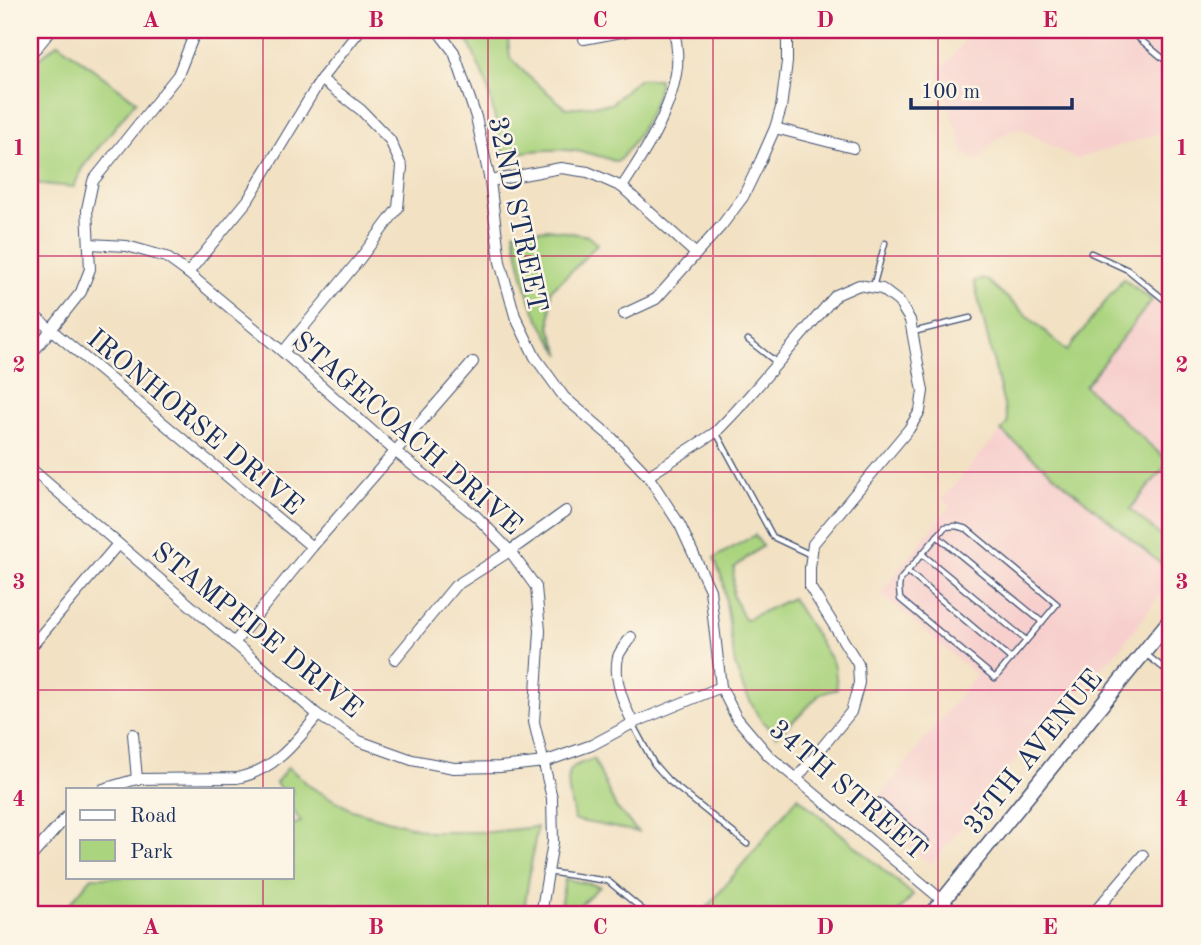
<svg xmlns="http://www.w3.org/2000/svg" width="1201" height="945" font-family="'Old Standard TT',serif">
<rect width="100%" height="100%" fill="#fcf5e5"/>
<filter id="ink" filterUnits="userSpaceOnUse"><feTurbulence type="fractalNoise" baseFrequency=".0143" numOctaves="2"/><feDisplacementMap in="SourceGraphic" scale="14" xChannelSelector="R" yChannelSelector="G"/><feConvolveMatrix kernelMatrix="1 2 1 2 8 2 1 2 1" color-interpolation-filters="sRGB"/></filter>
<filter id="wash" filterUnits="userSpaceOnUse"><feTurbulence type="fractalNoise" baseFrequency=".00686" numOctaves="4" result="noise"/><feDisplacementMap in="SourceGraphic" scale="28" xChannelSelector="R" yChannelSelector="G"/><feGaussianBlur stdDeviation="1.57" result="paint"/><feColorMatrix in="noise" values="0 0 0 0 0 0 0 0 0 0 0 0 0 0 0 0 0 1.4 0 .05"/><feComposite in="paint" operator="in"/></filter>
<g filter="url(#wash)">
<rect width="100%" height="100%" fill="#f2e1c3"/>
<g fill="#f7d0cd">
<path d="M974,30h197v100l-95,29 -54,-30 -9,1 -17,9 -16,20 -15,-4 -27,-82z"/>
<path d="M1152,300l19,14v231l-42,-36 -45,-123z"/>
<path d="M1001,431l170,141v8l-49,66 -81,83 -110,136 -63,-54 108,-136 -96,-82 70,-87 -8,-7z"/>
</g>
<g fill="#abd47f" stroke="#63826e" stroke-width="2">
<path d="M462,30h45l3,28 19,19 37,31 45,-4 27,-25h21c2,20 -27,70 -42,83 -41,-16 -68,-14 -110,-8l-7,-7 -3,-20 -10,-42 -17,-40z"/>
<path d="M58,43l78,58 -54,67 -8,19 -44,-4v-117z"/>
<path d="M549,229l39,7 9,8 -21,23 -25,23 -1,38 11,27c-11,-17 -23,-34 -30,-53 -8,-22 -13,-47 -17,-70z"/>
<path d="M986,279l81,72 56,-72 29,21 -67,86 84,76 -39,47 41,36v27l-170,-141 7,-9 -34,-141z"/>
<path d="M755,535l7,11 -28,22 -1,28 12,24 47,-22 43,68 2,23 -17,5 -18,19 -26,23 -16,-17 -16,-29 -9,-25 -12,-84 -9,-23z"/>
<path d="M594,759l21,47 23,26 -64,-12c-1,-13 -11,-43 -2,-52 6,-5 15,-7 22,-9z"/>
<path d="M288,767l23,20 41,23 78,22h61l46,-5 -12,76 1,12h-466l32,-38h200v-52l9,-3 -9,-13v-20h-12l-4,-6z"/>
<path d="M798,797l115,98 -17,20h-195z"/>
<path d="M565,879l35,7 -31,29h-9v-9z"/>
</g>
</g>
<g filter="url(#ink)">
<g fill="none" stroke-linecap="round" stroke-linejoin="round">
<g stroke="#3b4a6d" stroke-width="7">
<g id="lane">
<path d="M1129,30l42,35"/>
<path d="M1091,253l37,17 43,35"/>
<path d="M873,287l12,-44"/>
<path d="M913,332l57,-14"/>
<path d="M748,340l28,22"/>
<path d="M716,432l57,105 38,18"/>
<path d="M956,526l11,3 90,75 -62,74 -95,-79 -1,-11 1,-8 45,-53z"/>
<path d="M937,536l105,86"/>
<path d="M922,554l104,86"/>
<path d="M907,571l104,88"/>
<path d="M1147,655l24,19"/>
<path d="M633,725l21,39 15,17 78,63"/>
<path d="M879,801l47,40"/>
<path d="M548,872l60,9 41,34"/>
</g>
</g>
<g stroke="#3b4a6d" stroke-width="12">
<g id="street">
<path d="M437,30l17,22 22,65 14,64 10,81 15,54 20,41 29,40 46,39 38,40 32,49 30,65 11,97 15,30 33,39 191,159"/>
<path d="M584,39l48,-9"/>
<path d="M30,54l8,-8 13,-16"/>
<path d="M775,128l78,20"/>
<path d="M490,181l71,-13 27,4 34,15 74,67"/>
<path d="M622,187c23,-35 47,-72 54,-113 3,-15 1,-30 -2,-44"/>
<path d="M89,244l38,2 39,11 22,16 95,79 113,100 80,64 34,35 26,36 4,44 -6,91 18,76 1,44 -12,73"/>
<path d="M188,273l60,-73 73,-121 39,-49"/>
<path d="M30,312l282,235"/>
<path d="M624,314l32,-15 66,-74 21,-28 17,-35 15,-34 6,-20 6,-46v-32"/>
<path d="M283,352l76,-92 39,-52 4,-41 -12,-27 -29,-30 -40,-31"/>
<path d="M30,356l51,-64 9,-23 -3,-60 6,-28 85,-106 18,-45"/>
<path d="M30,468l288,247 41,26 53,19 42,8 46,-1 44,-5 48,-17 41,-22 88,-36"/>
<path d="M648,476l68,-44 21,-22 99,-115 23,-10 23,4 17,13 11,18 13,71 -3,20 -11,18 -96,115 -3,24v19l48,77 1,19 -8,29 -54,66"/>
<path d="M631,637c-4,6 -11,13 -13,20 -5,21 6,48 15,66"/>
<path d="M234,643l78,-96 161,-185"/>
<path d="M30,648l88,-104"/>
<path d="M395,659l60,-73 55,-35 56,-40"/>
<path d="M133,734l4,45"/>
<path d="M103,789l34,-10 100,-1c38,-8 58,-35 81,-63"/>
<path d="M30,858l38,-43"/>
<path d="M1092,915l51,-60"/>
</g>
</g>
<g stroke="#3b4a6d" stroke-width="17">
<path id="secondary" d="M931,915l240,-296"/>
</g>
<use href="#lane" stroke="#fff" stroke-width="4.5"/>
<use href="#street" stroke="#fff" stroke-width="10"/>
<use href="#secondary" stroke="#fff" stroke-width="14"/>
</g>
</g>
<path fill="none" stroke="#c2185b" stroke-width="2" stroke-opacity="0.55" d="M263,30v759M488,30v885M713,30v885M938,30v885M30,256h1141M30,472h1141M30,690h1141M263,877v38"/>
<g text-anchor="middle" stroke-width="5" stroke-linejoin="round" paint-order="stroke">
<g font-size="28" fill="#1b2f5e" stroke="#fcf5e5">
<text transform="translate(519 214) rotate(78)" y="10">32ND STREET</text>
<text transform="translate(196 421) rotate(40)" y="10">IRONHORSE DRIVE</text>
<text transform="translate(408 432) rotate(41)" y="10">STAGECOACH DRIVE</text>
<text transform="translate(258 629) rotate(39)" y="10">STAMPEDE DRIVE</text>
<text transform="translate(1032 751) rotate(-51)" y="10">35TH AVENUE</text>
<text transform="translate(849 789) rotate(41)" y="10">34TH STREET</text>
</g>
</g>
<rect width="1201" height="945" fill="none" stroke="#fcf5e5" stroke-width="77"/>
<rect x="66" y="788" width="228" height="91" fill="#fcf5e5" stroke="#a2a6af" stroke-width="2"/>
<rect x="80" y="810" width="35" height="10" fill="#ffffff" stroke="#a2a6af" stroke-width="2"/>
<text x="130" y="822" font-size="21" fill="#1b2f5e">Road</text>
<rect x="80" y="840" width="35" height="21" fill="#abd47f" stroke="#a2a6af" stroke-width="2"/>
<text x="130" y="858" font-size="21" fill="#1b2f5e">Park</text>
<path d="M911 98v10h161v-10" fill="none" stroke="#1b2f5e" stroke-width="3.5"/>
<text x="921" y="98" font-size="21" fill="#1b2f5e" stroke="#fcf5e5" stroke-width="5" paint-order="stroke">100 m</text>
<rect x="38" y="38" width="1124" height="868" fill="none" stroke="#c2185b" stroke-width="2.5"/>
<g font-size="23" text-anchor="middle" font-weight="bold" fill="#c2185b">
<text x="151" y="27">A</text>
<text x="376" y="27">B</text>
<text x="600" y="27">C</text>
<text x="825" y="27">D</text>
<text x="1050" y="27">E</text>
<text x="19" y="155">1</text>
<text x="1182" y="155">1</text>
<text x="19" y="372">2</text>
<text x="1182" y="372">2</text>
<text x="19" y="589">3</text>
<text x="1182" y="589">3</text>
<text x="19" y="806">4</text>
<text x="1182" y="806">4</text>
<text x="151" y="934">A</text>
<text x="376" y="934">B</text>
<text x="600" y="934">C</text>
<text x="825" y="934">D</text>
<text x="1050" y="934">E</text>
</g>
</svg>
